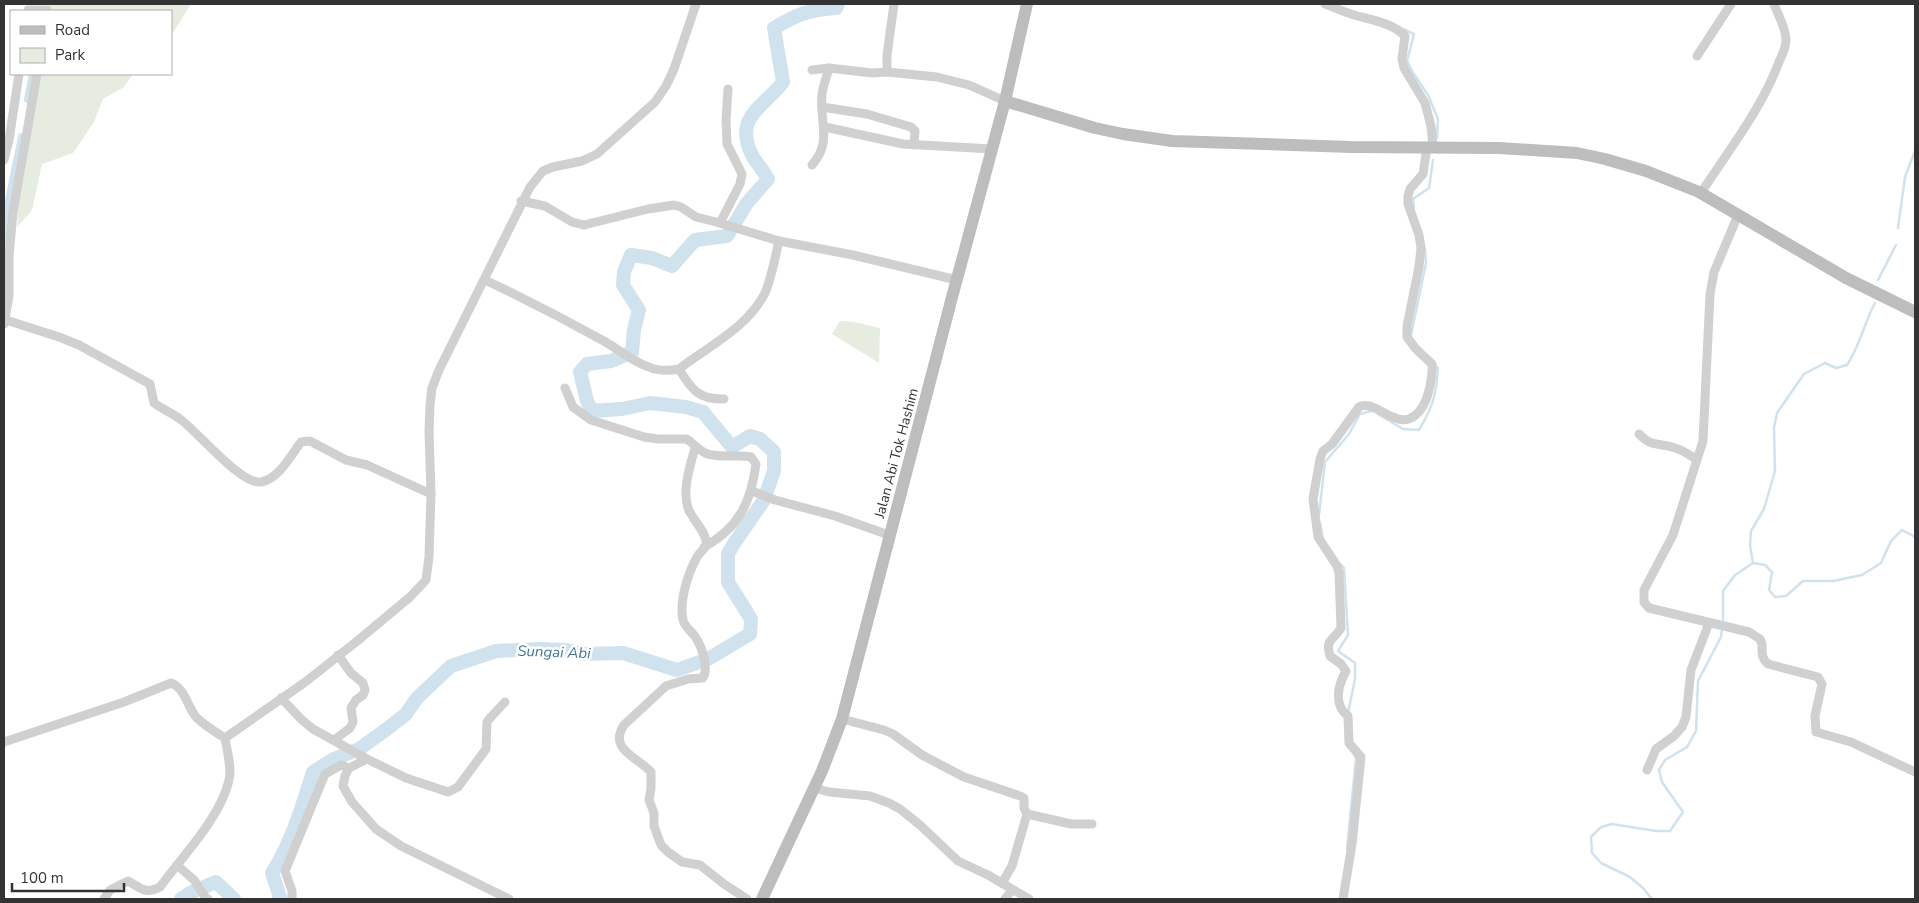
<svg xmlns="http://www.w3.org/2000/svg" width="1919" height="903" font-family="'Nunito Sans',sans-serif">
<rect width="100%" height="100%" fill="#fff"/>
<g fill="#e6ecdf">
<path d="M48,4h143l-20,32v-25h-124z"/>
<path d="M37,74h96l-9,13 -21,12 -9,23 -21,31 -31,11 -10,46 -15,17 3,-50z"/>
<path d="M840,321l14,1 26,6 -1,35 -47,-29z"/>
</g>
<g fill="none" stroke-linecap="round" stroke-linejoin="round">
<g stroke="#cfe2ee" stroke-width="2.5">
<path d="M1403,29l11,5 -7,27 5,10 16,24 10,24 -1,19"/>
<path d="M1414,208l-1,-9 16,-11 4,-28"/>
<path d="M1898,228l7,-51 10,-26"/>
<path d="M1878,280l18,-35"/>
<path d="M1411,335l15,-72 -1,-14"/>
<path d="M1378,414l25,15 16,1c14,-24 17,-34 19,-62l-3,-2"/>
<path d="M1319,515l6,-53 24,-28 11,-20 11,-3"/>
<path d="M1320,523l3,17"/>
<path d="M1339,563l5,5 4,67 -10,16 17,12v16l-7,34"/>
<path d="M1753,563l-3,-18 1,-14 13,-22 11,-38 -1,-43 3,-15 27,-39 21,-11 11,5 11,-3c13,-19 17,-42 28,-62"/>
<path d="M1723,623v-32l12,-16 18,-12 12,2 7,7 -3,18 6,7 11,-1 17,-15h30l29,-6 19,-12 10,-22 11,-11 13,7"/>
<path d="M1347,849l9,-91 -2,-3"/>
<path d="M1652,899l-9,-11 -13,-11 -29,-14 -9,-10 -1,-16 10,-10 11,-3 44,7h14l13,-19 -21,-30 -3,-12 6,-10 22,-13 9,-16 2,-50 23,-44 1,-8"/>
</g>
<g stroke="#cfe2ee" stroke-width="8">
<path d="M28,99l5,-25"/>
<path d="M4,286l2,-71 16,-78"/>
</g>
<g stroke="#cfe2ee" stroke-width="14">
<path d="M767,491l7,-20v-19l-14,-13 -10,-3 -18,11 -29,-35 -17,-5 -36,-4 -28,6 -30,2 -5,-10 -7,-29 7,-8 24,-3 21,-9 2,-22 5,-20 -16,-25 1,-13 7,-17 21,3 20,8 23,-26 32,-4 20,-33 21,-24c-4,-8 -10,-14 -15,-22 -21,-40 10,-49 30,-75l-9,-54c24,-14 34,-18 62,-20l2,-4"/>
<path d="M181,899l11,-7 24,-10 18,17"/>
<path d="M279,899l1,-2 -8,-24c20,-32 30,-66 41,-101l21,-13 25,-10 28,-20 19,-15 11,-16 34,-32 45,-15 44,-2 27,1 17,4 39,-1 54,17 31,-11 42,-25 1,-15 -23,-37v-28l5,-9 31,-45"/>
</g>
<g stroke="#d0d0d0" stroke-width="9">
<path d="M1325,4c10,4 19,8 29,11 17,5 39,8 51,21l-3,23 2,9 21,35 6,23 2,21"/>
<path d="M28,10h19"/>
<path d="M1697,56l34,-52"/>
<path d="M812,70l17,-2 43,5 15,-1 50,5 32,8 36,16"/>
<path d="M887,72v-17l7,-51"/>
<path d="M728,89l-2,32 1,23 15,30 -2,10 -20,39 59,18 74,14 104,25"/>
<path d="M822,107l45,7 44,13 4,4 -1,14"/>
<path d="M825,127l78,17 89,5"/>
<path d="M4,160l5,-20 10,-66"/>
<path d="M812,165c21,-24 7,-43 10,-71 1,-8 5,-18 7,-26"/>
<path d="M1701,193c27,-42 60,-83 78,-131 3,-7 7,-14 7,-22 0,-12 -8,-25 -12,-36"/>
<path d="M521,201l24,5 27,16 12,3 64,-16 26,-4 7,2 15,10 24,6"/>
<path d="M1738,215l-24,57 -4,22 -7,147 -30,94 -29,55v12l5,6 100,24 11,7 2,5c0,8 -1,14 6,20l50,13 4,7 -7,32 1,16 35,10 64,30"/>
<path d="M485,280c40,19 79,39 117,60 15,8 31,22 47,27 9,4 20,4 30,2 30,-23 68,-41 86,-76 7,-16 10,-36 14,-52"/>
<path d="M6,320l53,17 20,8 71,39 4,19c8,6 18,10 26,16 18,13 61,66 81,63 18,-3 30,-27 40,-40l9,-1 36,19 21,5 64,29"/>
<path d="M4,324l5,-28v-40l4,-44 24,-138"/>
<path d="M679,369c12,20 20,31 45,30"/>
<path d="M565,388l8,19 18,13 53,17 14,2h28c7,3 9,9 19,14 14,6 31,1 46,4l5,7c-5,38 -17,64 -52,83"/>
<path d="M1639,434c13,14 20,8 36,14 8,2 14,7 21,11"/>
<path d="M695,448c-5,18 -13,42 -7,60 3,10 21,27 18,37 -1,4 -7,8 -9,12 -9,16 -18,44 -14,63 2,8 9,11 13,18 6,9 13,30 7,40l-15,1 -22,7 -42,39c-16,24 13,32 27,47v17l-2,11 5,13v13l7,19 7,7 14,10 18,3 24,19 23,15"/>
<path d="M752,491l23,9 60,16 54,19"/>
<path d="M281,698l21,22 11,9 54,30"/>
<path d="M505,702l-15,16 -3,4 -1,27 -28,38 -10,5 -42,-14 -39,-19 -18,9 -4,8 -2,10 9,16 24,27 25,17 108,53"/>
<path d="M842,719l42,11 9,4 29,21 42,22 56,19 4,2v10l3,6"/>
<path d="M225,738l79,-55 52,-41 54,-45 16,-17 3,-23 2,-63 -2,-63 1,-26 2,-17 7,-18 91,-183 13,-16 10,-4 29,-6 15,-7 58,-52 11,-16 8,-17 22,-65"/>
<path d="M334,740l16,-12 3,-6 -2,-14 5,-8 7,-5 2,-5 -2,-7 -12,-10 -13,-18"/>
<path d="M4,742l120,-40 47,-19c14,5 16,23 25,34 8,8 19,15 29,21 2,13 7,30 4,42 -8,37 -47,77 -69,107 -15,8 -19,1 -32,-6l-18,9 -6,9"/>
<path d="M1647,770l9,-21 18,-13 8,-9 4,-10 5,-47 18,-47"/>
<path d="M814,788l15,4 41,4 19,7 11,6 20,16 38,36 30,14 41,24"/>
<path d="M177,865l17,15 12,18 2,1"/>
<path d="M1002,883l10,-17 15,-52 44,10h21"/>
<path d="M292,899v-8l-7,-20 40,-97 16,-9 8,3"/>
<path d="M1005,899l7,-9"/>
<path d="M1343,899l9,-55 9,-87 -12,-14 -1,-27c-15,-11 -10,-31 -2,-45l-5,-7 -11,-8c-5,-17 3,-15 11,-28l-2,-55 -2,-7 -19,-29 -5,-38 7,-40 3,-8 9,-7 27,-37c18,-10 43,34 64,-1 6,-10 10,-31 9,-42l-16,-15 -9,-12v-11l12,-59 2,-19 -2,-13 -11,-31v-8l2,-7 13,-15 4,-27"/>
</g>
<g stroke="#bdbdbd" stroke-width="12">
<path d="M1005,101l90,27 28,6 49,7 179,6 148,1 78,5 28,6 41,12 53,21 147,86 69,34"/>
<path d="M762,899l60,-128 20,-52 109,-418 54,-200 22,-97"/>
</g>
</g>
<g text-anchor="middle" stroke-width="5" stroke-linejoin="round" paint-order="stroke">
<g font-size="14" fill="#333" stroke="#fff">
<text transform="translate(896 453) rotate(-75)" y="5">Jalan Abi Tok Hashim</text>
</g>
<g font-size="15" font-style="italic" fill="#3f7597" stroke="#fff">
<text transform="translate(554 652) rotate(2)" y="5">Sungai Abi</text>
</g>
</g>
<rect width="1919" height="903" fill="none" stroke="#333333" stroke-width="10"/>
<rect x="10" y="10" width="162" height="65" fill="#ffffff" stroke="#adadad"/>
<rect x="20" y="26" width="25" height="8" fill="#bdbdbd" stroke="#adadad"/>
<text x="55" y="35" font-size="15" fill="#333333">Road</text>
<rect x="20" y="48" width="25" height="15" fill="#e6ecdf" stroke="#adadad"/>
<text x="55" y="60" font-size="15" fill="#333333">Park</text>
<path d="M12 883v8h112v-8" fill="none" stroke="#333333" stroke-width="2.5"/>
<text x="20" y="883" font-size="15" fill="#333333" stroke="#ffffff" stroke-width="4" paint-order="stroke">100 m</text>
</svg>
